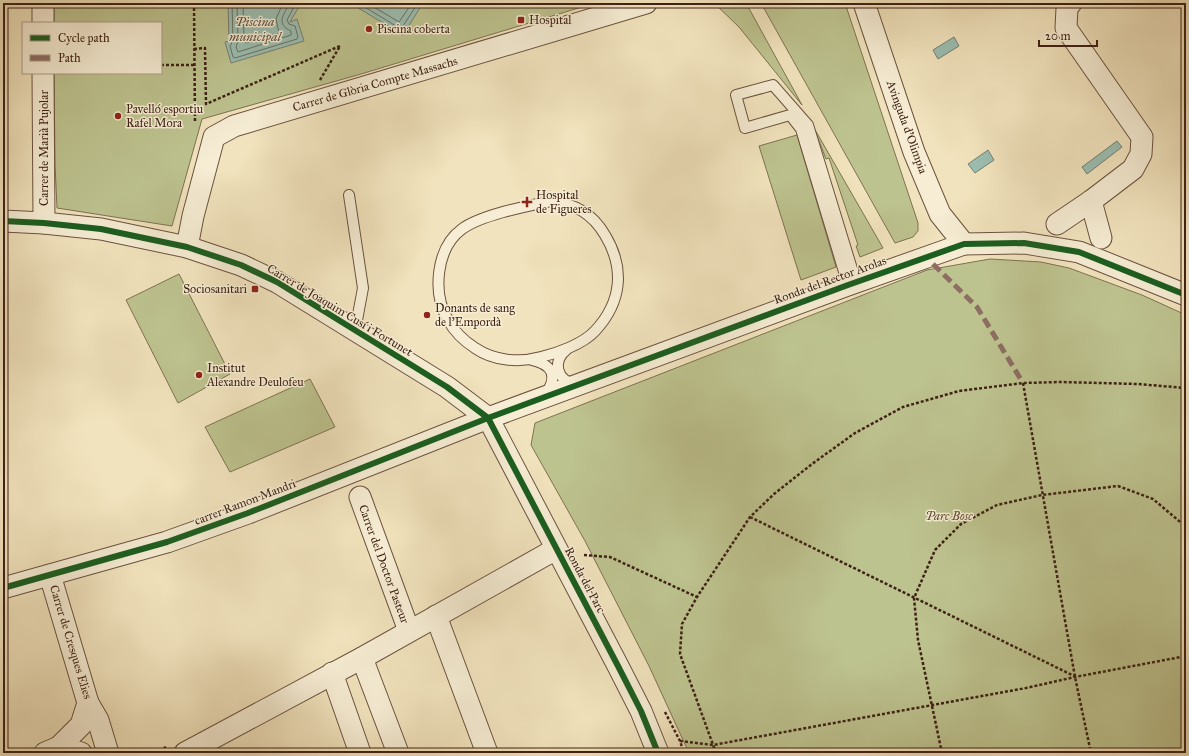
<svg xmlns="http://www.w3.org/2000/svg" width="1189" height="756" font-family="'IM FELL Great Primer',serif">
<rect width="100%" height="100%" fill="#f1e3bd"/>
<filter id="stains"><feTurbulence type="fractalNoise" baseFrequency=".005" numOctaves="4"/><feColorMatrix values="0 0 0 0 .2 0 0 0 0 .09 0 0 0 0 .02 0 0 0 .5 -.17"/></filter>
<radialGradient id="worn" r=".72"><stop offset=".6" stop-color="#630" stop-opacity="0"/><stop offset="1" stop-color="#630" stop-opacity=".3"/></radialGradient>
<g fill="#bdc38f" stroke="#7e7252">
<path d="M54,3h541l-234,71 -159,45 -30,107 -115,-18 -2,-44 -1,-91h107v-50h-107z"/>
<path d="M714,3h32l56,102 -63,-78z"/>
<path d="M761,3h84l73,220v8l-5,6 -18,6z"/>
<path d="M814,128l69,120 -23,9 -4,-11 2,-1 -29,-87 -3,1z"/>
<path d="M797,135l39,132 -35,13 -42,-134z"/>
<path d="M990,259l51,3 28,6 73,27 44,20v438h-497l-40,-87 -64,-125 -54,-96 4,-22 392,-153z"/>
<path d="M179,274l51,100 -52,29 -52,-103z"/>
<path d="M310,379l25,48 -105,45 -25,-45z"/>
</g>
<g fill="#9bbeb1" stroke="#767f73">
<path d="M228,3h73l-11,19 7,-3 7,22 -73,22 -6,-21 4,-1z"/>
<path d="M350,3h73l-20,32z"/>
<path d="M954,37l5,9 -21,13 -5,-9z"/>
<path d="M1117,141l5,6 -35,27 -5,-7z"/>
<path d="M988,150l6,10 -19,13 -7,-9z"/>
</g>
<g fill="none" stroke-linecap="round" stroke-linejoin="round">
<g stroke="#6c7063" stroke-width="1">
<path d="M232,3l1,38 -3,5 3,11 2,1 62,-19 1,-2 -3,-11 -6,-2 -2,-4 9,-17"/>
<path d="M237,3l1,38 -2,6 2,5 53,-17v-4c-16,-7 -7,-17 -1,-28"/>
<path d="M243,3l1,38 2,2 33,-10 -3,-14 7,-16"/>
<path d="M358,3l43,26 17,-26"/>
<path d="M367,3l32,19 13,-19"/>
</g>
<g stroke="#6b523f" stroke-width="12">
<g id="lane">
<path d="M349,195l14,93 -8,43"/>
<path d="M551,201c24,3 41,12 54,34 20,33 17,67 -10,96 -12,13 -37,22 -54,26 -22,6 -47,4 -66,-9 -11,-7 -21,-17 -27,-28 -16,-27 -12,-72 14,-91 19,-14 65,-23 89,-28z"/>
<path d="M848,285l-47,-156 -11,-14 -45,13 -9,-33 37,-10 35,40 48,157"/>
<path d="M567,349c-15,12 -11,32 9,35"/>
<path d="M532,360c21,5 26,16 14,34"/>
</g>
</g>
<g stroke="#6b523f" stroke-width="23">
<g id="street">
<path d="M43,3v20"/>
<path d="M864,3l50,149 26,62 24,30"/>
<path d="M43,73l1,150"/>
<path d="M1091,201l10,37"/>
<path d="M3,221l41,2 57,6 86,18 54,18 36,17 170,105 41,31 130,248 23,45 17,42"/>
<path d="M1057,224l34,-23 42,-32 8,-15 1,-17 -76,-109 1,-20 4,-5"/>
<path d="M187,247l6,-31 21,-79 20,-11 412,-123"/>
<path d="M360,497l49,134"/>
<path d="M50,575l38,128 10,17 10,33"/>
<path d="M3,588l164,-46 81,-29 240,-95 360,-133 116,-41 60,-1 55,9 107,43"/>
<path d="M436,616l51,137"/>
<path d="M362,658l36,95"/>
<path d="M332,673l28,80"/>
<path d="M59,747l22,6"/>
<path d="M45,753l14,-6 22,-22 7,-22"/>
<path d="M185,753l177,-95 194,-109"/>
</g>
</g>
<g stroke="#3e2115" stroke-width="2.5" stroke-dasharray="3 2" stroke-linecap="butt">
<path d="M194,3l1,119"/>
<path d="M194,49l11,-1 1,56 134,-58"/>
<path d="M161,65h33"/>
<path d="M320,80l20,-34"/>
<path d="M1023,383l52,294 16,76"/>
<path d="M750,517l324,159"/>
<path d="M584,555l26,2 87,40"/>
<path d="M665,712l15,29 4,12"/>
<path d="M680,741l33,4 313,-57 49,-11 111,-21"/>
<path d="M155,753l11,-6"/>
<path d="M716,753l-36,-99 2,-30 15,-27 53,-80 24,-23 38,-30 43,-31 48,-26 56,-16 64,-8 38,-1 77,2 48,4"/>
<path d="M942,753l-24,-113 -4,-42 21,-48 26,-26 36,-19 45,-10 76,-9 35,13 32,27 1,3"/>
</g>
<use href="#lane" stroke="#f6edd4" stroke-width="10"/>
<use href="#street" stroke="#f6edd4" stroke-width="21"/>
<path stroke="#8d6e63" stroke-width="5" stroke-dasharray="10 5" stroke-linecap="butt" d="M933,264l44,43 46,76"/>
<g stroke="#f6edd4" stroke-width="8">
<g id="cycleway">
<path d="M3,221l41,2 57,6 86,18 54,18 36,17 170,105 41,31 130,248 23,45 17,42"/>
<path d="M3,588l164,-46 81,-29 240,-95 360,-133 116,-41 60,-1 55,9 107,43"/>
</g>
</g>
<use href="#cycleway" stroke="#1b5e20" stroke-width="6"/>
</g>
<g fill="#8f2418" stroke="#f6edd4" stroke-width="1.5">
<rect x="517" y="16" width="8" height="8" rx="2"/>
<circle cx="369" cy="29" r="4"/>
<circle cx="118" cy="116" r="4"/>
<path d="M525 196h4v4h4v4h-4v4h-4v-4h-4v-4h4z"/>
<rect x="251" y="285" width="8" height="8" rx="2"/>
<circle cx="427" cy="315" r="4"/>
<circle cx="199" cy="375" r="4"/>
</g>
<g text-anchor="middle" stroke-width="3" stroke-linejoin="round" paint-order="stroke">
<g font-size="12" fill="#3e2115" stroke="#f6edd4" text-anchor="start">
<text x="529" y="24">Hospital</text>
<text x="377" y="33">Piscina coberta</text>
<text x="126" y="113">Pavelló esportiu<tspan x="126" dy="14">Rafel Mora</tspan></text>
<text x="536" y="199">Hospital<tspan x="536" dy="14">de Figueres</tspan></text>
<text x="247" y="293" text-anchor="end">Sociosanitari</text>
<text x="435" y="312">Donants de sang<tspan x="435" dy="14">de l'Empordà</tspan></text>
<text x="207" y="372">Institut<tspan x="207" dy="14">Alexandre Deulofeu</tspan></text>
</g>
<g font-size="12" fill="#3e2115" stroke="#f6edd4">
<text transform="translate(375 84) rotate(-16)" y="4">Carrer de Glòria Compte Massachs</text>
<text transform="translate(907 127) rotate(70)" y="4">Avinguda d'Olimpia</text>
<text transform="translate(44 148) rotate(-90)" y="4">Carrer de Marià Pujolar</text>
<text transform="translate(830 280) rotate(-20)" y="4">Ronda del Rector Arolas</text>
<text transform="translate(340 310) rotate(31)" y="4">Carrer de Joaquim Cusí i Fortunet</text>
<text transform="translate(245 502) rotate(-21)" y="4">carrer Ramon Mandri</text>
<text transform="translate(384 564) rotate(70)" y="4">Carrer del Doctor Pasteur</text>
<text transform="translate(585 580) rotate(62)" y="4">Ronda del Parc</text>
<text transform="translate(71 642) rotate(73)" y="4">Carrer de Cresques Elies</text>
</g>
<g font-size="12" font-style="italic" fill="#5e4a34" stroke="#f6edd4">
<text x="949" y="520">Parc Bosc</text>
</g>
<g font-size="13" font-style="italic" fill="#5a5044" stroke="#f6edd4">
<text x="255" y="26">Piscina<tspan x="255" dy="15">municipal</tspan></text>
</g>
</g>
<rect width="1189" height="756" fill="none" stroke="#f1e3bd" stroke-width="16"/>
<rect x="4" y="4" width="1181" height="748" fill="none" stroke="#3e2115" stroke-width="2"/>
<rect x="8" y="8" width="1173" height="740" fill="none" stroke="#3e2115"/>
<rect x="22" y="22" width="140" height="52" fill="#f6edd4" stroke="#ac9b88"/>
<rect x="30" y="35" width="20" height="6" fill="#1b5e20" stroke="#ac9b88"/>
<text x="58" y="42" font-size="12" fill="#3e2115">Cycle path</text>
<rect x="30" y="55" width="20" height="6" fill="#8d6e63" stroke="#ac9b88"/>
<text x="58" y="62" font-size="12" fill="#3e2115">Path</text>
<path d="M1039 40v6h58v-6" fill="none" stroke="#3e2115" stroke-width="2"/>
<text x="1045" y="40" font-size="12" fill="#3e2115" stroke="#f6edd4" stroke-width="3" paint-order="stroke">20 m</text>
<rect width="100%" height="100%" filter="url(#stains)"/>
<rect width="100%" height="100%" fill="url(#worn)"/>
</svg>
